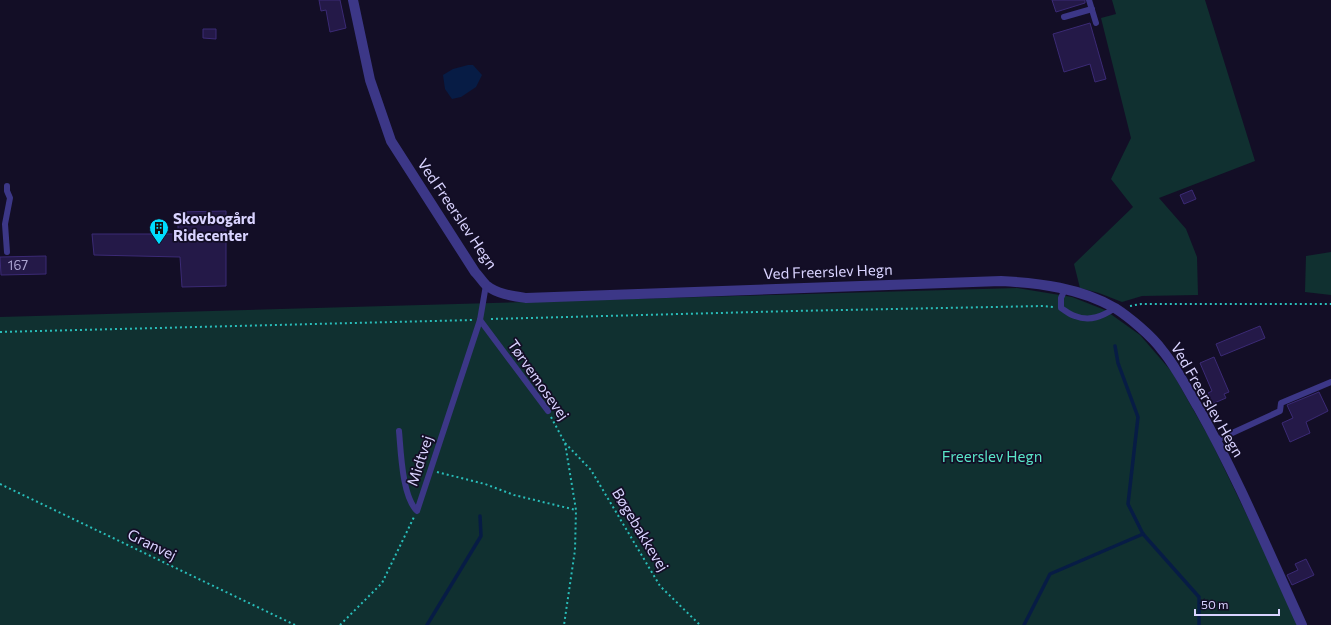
<svg xmlns="http://www.w3.org/2000/svg" width="1331" height="625" font-family="Commissioner,sans-serif">
<rect width="100%" height="100%" fill="#130e26"/>
<g fill="#103030">
<path d="M1112,0h93l50,161 -96,37 27,31 11,28 1,38 -56,1 -20,6 -23,-9 -19,-5 -6,-24 59,-57 -22,-28 20,-41 -30,-120 15,-4z"/>
<path d="M1331,252v43l-26,-3 1,-36z"/>
<path d="M1017,288l55,9 33,13 35,25 32,37 39,69 89,184h-1300v-308z"/>
</g>
<path fill="#071c45" d="M468,65h5l9,10 -6,12 -15,10 -9,2 -7,-10 -2,-14 10,-6z"/>
<g fill="none" stroke-linecap="round" stroke-linejoin="round">
<g stroke="#071c45" stroke-width="3.5">
<path d="M1115,346l3,17 20,54 -10,87 15,30 56,63v28"/>
<path d="M427,625l54,-89 -1,-20"/>
<path d="M1024,625l26,-51 93,-40"/>
</g>
</g>
<g fill="#241948" stroke="#3b2a75">
<path d="M319,0h21l6,28 -16,4 -4,-22 -5,1z"/>
<path d="M1052,0h33v3l-29,9z"/>
<path d="M1090,23l16,56 -11,3 -5,-18 -26,8 -11,-38z"/>
<path d="M203,29h13v10l-13,-1z"/>
<path d="M1192,190l4,9 -12,5 -4,-9z"/>
<path d="M226,211v75l-44,1 -2,-30 -86,-2 -2,-21h86v-22z"/>
<path d="M46,256v18l-45,1 -1,-18z"/>
<path d="M1260,326l5,12 -44,18 -5,-12z"/>
<path d="M1214,357l15,35 -5,2 2,4 -14,6 -4,-11 4,-2 -12,-28z"/>
<path d="M1319,392l9,19 -22,11 4,11 -20,9 -8,-19 11,-5 -6,-13z"/>
<path d="M1306,559l8,16 -22,10 -5,-10 11,-5 -3,-6z"/>
</g>
<g fill="none" stroke-linecap="round" stroke-linejoin="round">
<g stroke="#29bdb9" stroke-width="2" stroke-dasharray="2 3" stroke-linecap="butt">
<path d="M1130,306l11,-2h190"/>
<path d="M491,319l303,-8 250,-5 10,1"/>
<path d="M0,332l472,-12"/>
<path d="M551,417l14,26 11,67 -1,40 -11,75"/>
<path d="M565,443l26,27 69,116 40,39"/>
<path d="M437,472l48,12 29,11 62,15"/>
<path d="M0,484l295,141"/>
<path d="M340,625l42,-42 32,-66"/>
</g>
<g stroke="#3c3787" stroke-width="6">
<path d="M1089,0l7,23"/>
<path d="M1064,17l28,-8"/>
<path d="M7,252l-2,-28 5,-26 -3,-7v-5"/>
<path d="M1065,289l-4,9v10c5,3 9,7 14,8 15,6 28,0 40,-8"/>
<path d="M480,320l68,91"/>
<path d="M399,431c2,21 3,65 18,80l63,-191 6,-35"/>
<path d="M1217,440l63,-29 1,-8 50,-21"/>
</g>
<path stroke="#3c3787" stroke-width="10" d="M353,0l17,80 21,61 84,131c4,4 7,9 11,13 11,9 26,11 40,13l475,-17c39,2 79,7 114,27 14,9 37,28 47,42 15,18 25,39 37,59 39,69 70,144 103,216"/>
</g>
<defs>
<g id="building-pin" transform="scale(1)"><path d="M0 17L-7.5 6A9.5 9.5 0 1 1 7.5 6Z" fill="#00dcfe" stroke="#130e26"/><path d="M-4-6H4V6H1V3H-1V6H-4ZM-2.5-4.3h1.7v1.8h-1.7ZM.8-4.3h1.7v1.8H.8ZM-2.5-1h1.7V.8h-1.7ZM.8-1h1.7V.8H.8Z" fill="#111"/></g>
</defs>
<g fill-rule="evenodd">
<use href="#building-pin" x="159" y="228"/>
</g>
<g text-anchor="middle" stroke-width="3.5" stroke-linejoin="round" paint-order="stroke">
<g font-size="13" fill="#aca4d1">
<text x="18" y="270">167</text>
</g>
<g font-size="15" fill="#d9d3ff" stroke="#130e26">
<text transform="translate(457 214) rotate(56)" y="5">Ved Freerslev Hegn</text>
<text transform="translate(828 272) rotate(-2)" y="5">Ved Freerslev Hegn</text>
<text transform="translate(538 380) rotate(55)" y="5">Tørvemosevej</text>
<text transform="translate(1207 400) rotate(60)" y="5">Ved Freerslev Hegn</text>
<text transform="translate(420 461) rotate(-72)" y="5">Midtvej</text>
<text transform="translate(640 530) rotate(59)" y="5">Bøgebakkevej</text>
<text transform="translate(152 545) rotate(26)" y="5">Granvej</text>
</g>
<g font-size="15" font-weight="bold" fill="#d9d3ff" stroke="#130e26" text-anchor="start">
<text x="173" y="224">Skovbogård<tspan x="173" dy="17">Ridecenter</tspan></text>
</g>
<g font-size="15" fill="#59e5c7" stroke="#130e26">
<text x="992" y="462">Freerslev Hegn</text>
</g>
</g>
<path d="M1195 609v6h84v-6" fill="none" stroke="#d9d3ff" stroke-width="2"/>
<text x="1201" y="609" font-size="12" fill="#d9d3ff" stroke="#130e26" stroke-width="3" paint-order="stroke">50 m</text>
</svg>
